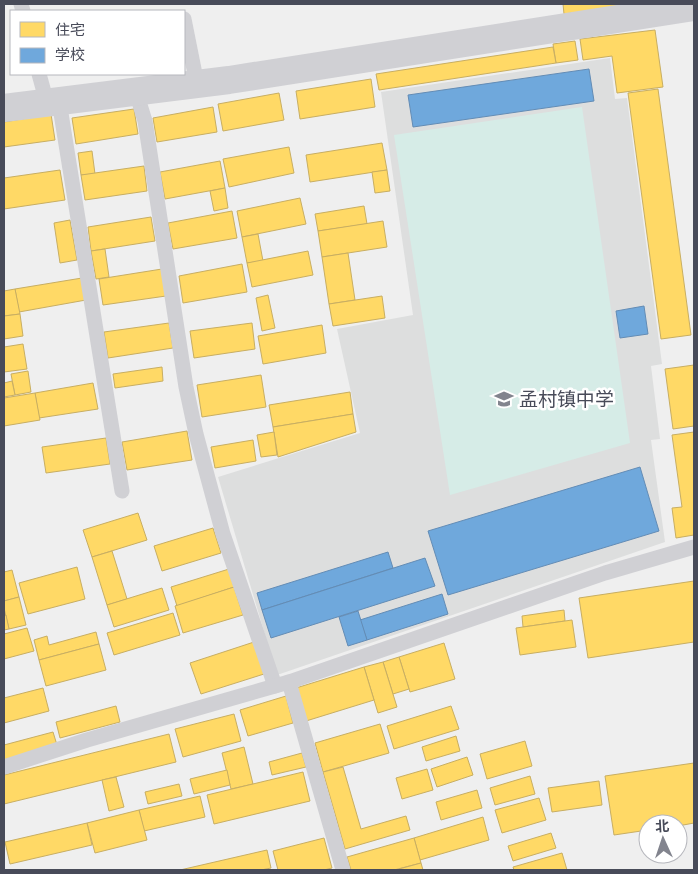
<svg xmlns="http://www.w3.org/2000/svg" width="698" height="874" font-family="'Sofia Sans Condensed','Noto Sans SC',sans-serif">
<rect width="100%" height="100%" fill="#efefef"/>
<path fill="#dddede" d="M610,58l5,41 12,-1 35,266 -11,2 9,73 -9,1 14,102 -388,133 -59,-198 142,-44 -23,-104 76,-14 -32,-223z"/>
<path fill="#d6ece7" d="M582,107l48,336 -180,52 -56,-360z"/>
<g fill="#ffd966" stroke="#c8ae62">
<path d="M563,4h86l-85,10z"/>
<path d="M655,30l8,57 -46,6 -5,-37 -29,4 -3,-21z"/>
<path d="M575,41l3,19 -22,3 -3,-19z"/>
<path d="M553,47l3,16 -177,27 -3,-16z"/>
<path d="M371,79l4,28 -75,12 -4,-28z"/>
<path d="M658,89l33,246 -30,4 -33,-246z"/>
<path d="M279,93l5,27 -61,11 -5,-27z"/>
<path d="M213,107l4,25 -60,10 -4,-24z"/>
<path d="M134,109l4,25 -62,10 -4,-26z"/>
<path d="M51,114l4,26 -51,7v-25z"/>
<path d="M382,143l5,27 -77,12 -4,-27z"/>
<path d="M289,147l5,26 -65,14 -6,-28z"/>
<path d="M92,151l3,23 -14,1 -3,-22z"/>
<path d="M220,161l5,27 -60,11 -5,-27z"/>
<path d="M144,166l3,25 -62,9 -4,-25z"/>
<path d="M60,170l5,30 -61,9v-31z"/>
<path d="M387,170l3,21 -15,2 -3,-21z"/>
<path d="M225,188l3,20 -14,3 -4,-20z"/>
<path d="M300,198l6,26 -64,13 -5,-26z"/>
<path d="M364,206l3,18 -49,7 -3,-17z"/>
<path d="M232,211l5,27 -64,11 -5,-26z"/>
<path d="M151,217l4,24 -64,10 -3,-24z"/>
<path d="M70,220l7,40 -17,3 -6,-40z"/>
<path d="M383,221l4,26 -65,10 -4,-26z"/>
<path d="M258,234l5,27 -16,2 -5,-26z"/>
<path d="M105,249l4,28 -13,2 -5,-28z"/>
<path d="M308,251l5,24 -61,12 -5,-24z"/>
<path d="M348,253l7,47 -26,4 -7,-47z"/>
<path d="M242,264l5,28 -64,11 -4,-27z"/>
<path d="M162,269l4,27 -63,9 -4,-26z"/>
<path d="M82,278l4,22 -67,12 -4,-23z"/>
<path d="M15,289l5,25 -16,2v-25z"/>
<path d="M268,295l7,33 -13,3 -6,-33z"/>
<path d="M382,296l3,22 -52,8 -4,-22z"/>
<path d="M20,314l3,22 -19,3v-23z"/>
<path d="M169,323l4,25 -65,10 -4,-26z"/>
<path d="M252,323l3,26 -61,9 -4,-27z"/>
<path d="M322,325l4,28 -63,11 -5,-28z"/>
<path d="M23,344l4,25 -23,3v-25z"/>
<path d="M694,365v61l-21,3 -8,-60z"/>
<path d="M162,367l1,14 -48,7 -2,-14z"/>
<path d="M28,371l3,21 -16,3 -4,-21z"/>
<path d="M261,375l5,32 -64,10 -5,-32z"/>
<path d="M12,381l3,14 -11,2v-14z"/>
<path d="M93,383l5,26 -59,9 -4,-25z"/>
<path d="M350,392l3,22 -80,13 -4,-22z"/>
<path d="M35,393l5,27 -36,6v-28z"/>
<path d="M353,414l3,18 -78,25 -5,-30z"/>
<path d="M187,431l5,29 -65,10 -5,-28z"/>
<path d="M274,432l3,23 -16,2 -4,-22z"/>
<path d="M694,432v103l-18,3 -4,-30 10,-1 -10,-72z"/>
<path d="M106,438l4,26 -64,9 -4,-26z"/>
<path d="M253,440l3,21 -41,7 -4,-21z"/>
<path d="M138,513l9,27 -55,17 -9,-27z"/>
<path d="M213,528l8,25 -59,18 -8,-25z"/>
<path d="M112,551l15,48 -20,6 -15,-48z"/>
<path d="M77,567l8,32 -57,15 -9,-31z"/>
<path d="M229,569l5,18 -57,19 -6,-19z"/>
<path d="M12,570l7,27 -15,4v-29z"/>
<path d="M694,581v61l-106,16 -9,-60z"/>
<path d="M234,587l9,28 -60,18 -8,-27z"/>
<path d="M162,588l7,22 -55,17 -7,-22z"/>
<path d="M19,597l7,28 -17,4 -5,-21v-7z"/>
<path d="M564,610l1,11 -42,6 -1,-11z"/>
<path d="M173,613l7,22 -66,20 -7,-22z"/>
<path d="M6,615l3,14 -5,1v-14z"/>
<path d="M572,620l4,27 -56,8 -4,-27z"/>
<path d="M27,628l7,23 -30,8v-25z"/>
<path d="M96,632l3,12 -60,16 -5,-20 13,-4 2,9z"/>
<path d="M254,642l10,32 -63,20 -11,-31z"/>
<path d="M444,643l11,36 -45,13 -11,-35z"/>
<path d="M99,644l7,26 -60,16 -7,-26z"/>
<path d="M399,657l10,32 -16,5 -10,-32z"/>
<path d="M383,662l14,45 -19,6 -14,-46z"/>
<path d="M364,667l10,33 -68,21 -10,-33z"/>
<path d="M43,688l6,23 -45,12v-25z"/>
<path d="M286,696l7,27 -45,13 -8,-26z"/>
<path d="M116,706l4,16 -60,16 -4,-16z"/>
<path d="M451,706l8,23 -65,20 -7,-23z"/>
<path d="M234,714l7,27 -58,16 -8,-28z"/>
<path d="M380,724l9,29 -66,19 -8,-29z"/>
<path d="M53,732l4,13 -53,15v-15z"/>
<path d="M169,734l7,28 -172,42v-29z"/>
<path d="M456,736l4,15 -34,10 -4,-14z"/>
<path d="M525,741l7,25 -45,13 -7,-25z"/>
<path d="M244,747l9,37 -22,5 -9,-36z"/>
<path d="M302,753l4,14 -34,8 -3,-13z"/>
<path d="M467,757l6,18 -36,12 -6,-18z"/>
<path d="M694,763v60l-16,3v-2h-30v6l-34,5 -9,-59z"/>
<path d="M343,767l18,62 45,-13 4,14 -65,19 -22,-77z"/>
<path d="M427,769l6,21 -31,9 -6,-21z"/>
<path d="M227,770l3,15 -36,9 -4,-15z"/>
<path d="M303,772l7,29 -96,23 -7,-29z"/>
<path d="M530,776l5,18 -40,11 -5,-17z"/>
<path d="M116,777l8,30 -15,4 -7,-31z"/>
<path d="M599,781l3,24 -50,7 -4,-24z"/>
<path d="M179,784l3,12 -34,8 -3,-12z"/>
<path d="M477,790l5,18 -41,12 -5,-18z"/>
<path d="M200,796l5,21 -61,14 -5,-21z"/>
<path d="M539,798l7,22 -44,13 -7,-23z"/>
<path d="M139,810l8,30 -52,13 -8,-30z"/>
<path d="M483,817l6,23 -69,20 -6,-22z"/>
<path d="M87,823l5,22 -82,19 -5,-22z"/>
<path d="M551,833l5,15 -43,13 -5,-15z"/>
<path d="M324,838l8,30 -8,2h-46l-5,-19z"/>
<path d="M414,838l7,25 -27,7h-43l-4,-13z"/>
<path d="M267,850l4,18 -10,2h-81z"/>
<path d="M562,853l5,17h-53l-1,-3z"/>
<path d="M421,863l2,7h-23l-1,-1z"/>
</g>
<g fill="#6fa8dc" stroke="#638cb5">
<path d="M589,69l5,32 -181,26 -5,-32z"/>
<path d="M644,306l4,28 -28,4 -4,-27z"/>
<path d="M640,467l19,64 -211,64 -20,-64z"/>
<path d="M388,552l5,16 -131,42 -5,-17z"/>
<path d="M425,558l10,28 -164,52 -9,-28z"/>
<path d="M442,594l6,20 -81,26 -7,-20z"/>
<path d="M358,611l9,29 -19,6 -9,-29z"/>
</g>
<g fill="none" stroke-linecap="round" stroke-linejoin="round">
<g stroke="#d0d0d4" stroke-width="15">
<path d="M21,4l2,7"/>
<path d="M184,19l13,65"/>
<path d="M39,74l8,29"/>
<path d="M136,92l9,29 41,266 10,47 27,100 52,152"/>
<path d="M59,101l63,390"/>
<path d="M289,682l54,188"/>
<path d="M4,767l83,-27 202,-58 316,-109 89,-26"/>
</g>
<path stroke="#d0d0d4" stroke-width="28" d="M4,108l225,-28 465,-73"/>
</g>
<defs>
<g id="school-bare" transform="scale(1.5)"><path d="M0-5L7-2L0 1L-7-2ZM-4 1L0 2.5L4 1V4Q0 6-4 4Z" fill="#82848e" stroke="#fff" stroke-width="2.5" paint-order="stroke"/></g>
</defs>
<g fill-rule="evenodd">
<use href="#school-bare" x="504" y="399"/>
</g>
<g text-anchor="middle" stroke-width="5" stroke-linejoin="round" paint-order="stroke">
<g font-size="19" fill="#484b59" stroke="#fff" text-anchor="start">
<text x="519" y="406">孟村镇中学</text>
</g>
</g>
<rect width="698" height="874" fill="none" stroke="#484b59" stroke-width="10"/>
<rect x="10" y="10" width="175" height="65" fill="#ffffff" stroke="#b6b7bd"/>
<rect x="20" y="22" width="25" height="15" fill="#ffd966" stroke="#b6b7bd"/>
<text x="55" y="35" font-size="15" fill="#484b59">住宅</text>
<rect x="20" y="48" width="25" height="15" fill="#6fa8dc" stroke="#b6b7bd"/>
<text x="55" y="60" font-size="15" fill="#484b59">学校</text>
<g transform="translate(663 839) rotate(357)"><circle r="24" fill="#ffffff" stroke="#b6b7bd"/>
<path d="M0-4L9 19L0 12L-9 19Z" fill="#82848e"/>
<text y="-8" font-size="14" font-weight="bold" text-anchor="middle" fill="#484b59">北</text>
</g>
</svg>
